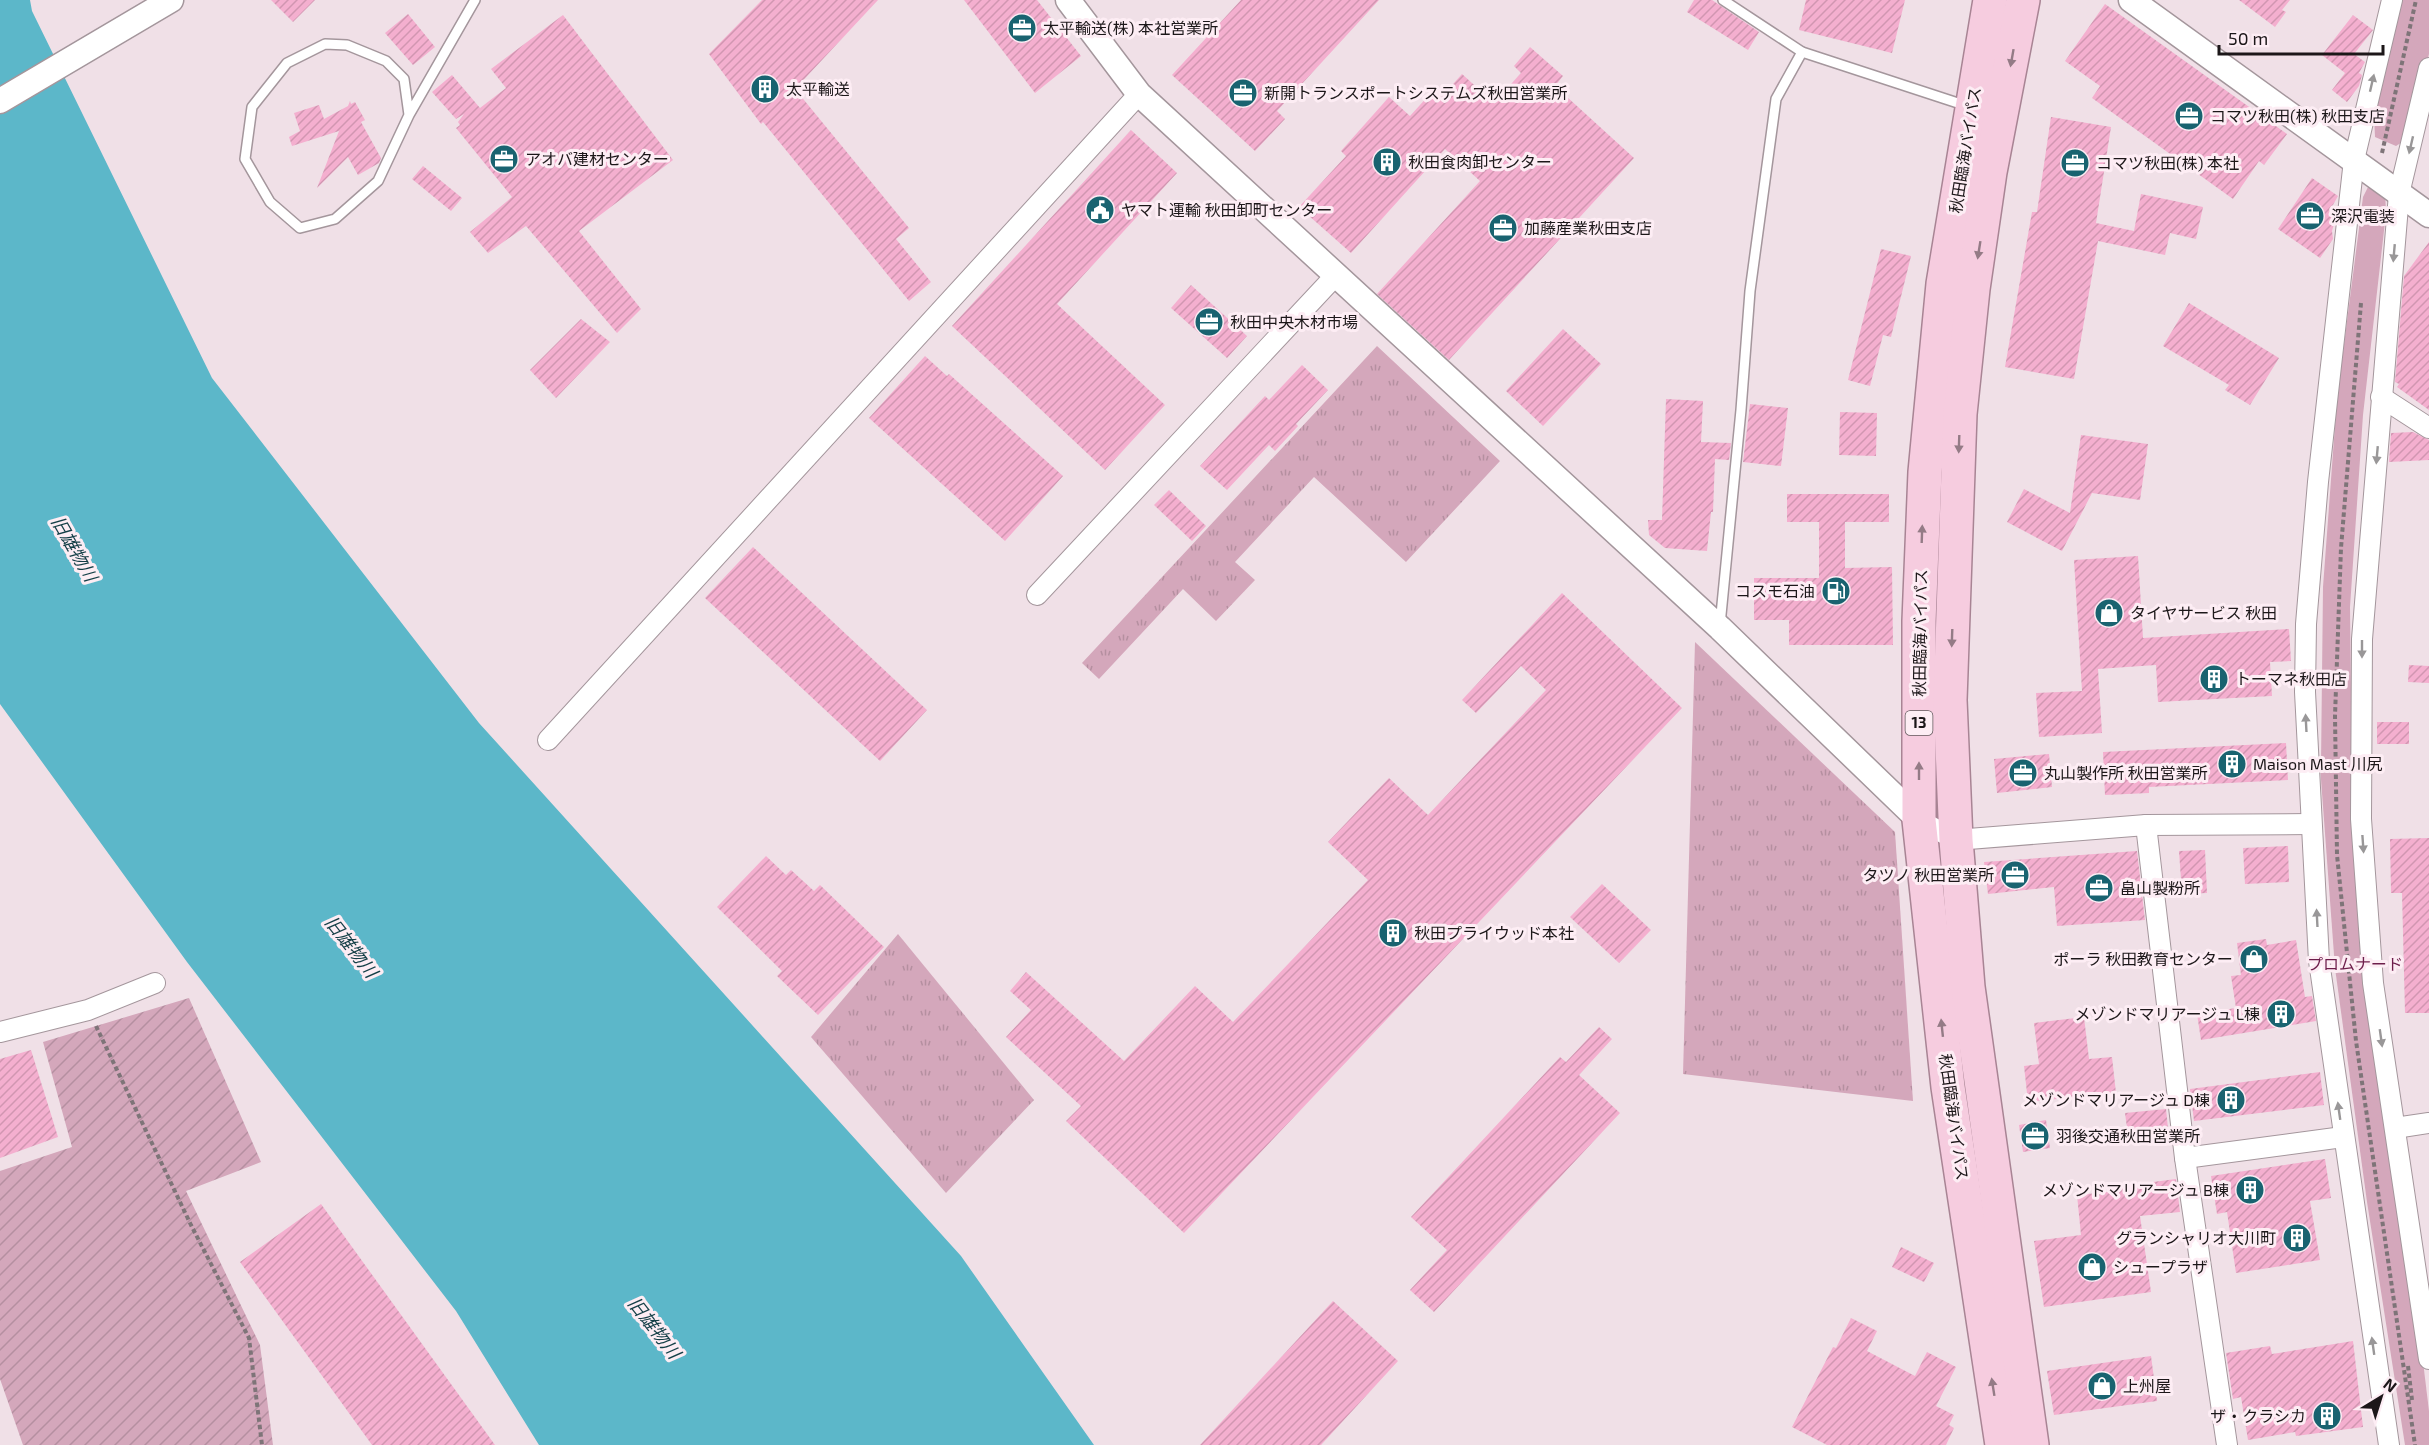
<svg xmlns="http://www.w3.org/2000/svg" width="2429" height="1445" font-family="'Exo 2','Noto Sans JP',sans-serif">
<defs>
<pattern id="grass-tufts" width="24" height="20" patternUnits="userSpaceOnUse" patternTransform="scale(1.5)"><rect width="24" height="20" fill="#d4a7bb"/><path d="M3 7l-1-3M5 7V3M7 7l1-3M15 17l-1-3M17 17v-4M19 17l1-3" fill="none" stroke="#b58fa0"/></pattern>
<pattern id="garden-furrows" width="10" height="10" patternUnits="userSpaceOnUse" patternTransform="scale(1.5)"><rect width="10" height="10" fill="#d4a7bb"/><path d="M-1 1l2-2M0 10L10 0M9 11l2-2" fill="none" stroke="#b58fa0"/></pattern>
<pattern id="building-hatch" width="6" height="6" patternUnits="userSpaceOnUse" patternTransform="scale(1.5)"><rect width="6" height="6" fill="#f4afcf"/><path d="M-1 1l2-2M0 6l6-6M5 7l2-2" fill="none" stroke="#d196b1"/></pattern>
</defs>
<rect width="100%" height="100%" fill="#f0e0e7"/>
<g fill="url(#grass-tufts)">
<path d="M1377,346l123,115 -94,101 -92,-85 -79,85 20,18 -39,41 -33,-32 -84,90 -17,-16z"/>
<path d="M1695,642l200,190 18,269 -230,-27z"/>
<path d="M898,934l136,166 -88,93 -135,-156z"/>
</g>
<g fill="#d4a7bb">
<path d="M2398,0h31v54l-22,85 -11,7 -21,-9 -1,-22z"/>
<path d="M2369,185l16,5 1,23 -23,202 -13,192 2,164 -31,-7 2,-177 14,-188 26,-202z"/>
<path d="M2320,766l32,8 77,637v34h-24l-38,-243 -32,-234z"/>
</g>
<path fill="url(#garden-furrows)" d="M189,998l72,164 -75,29 74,154 13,100h-250l-23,-66v-208l72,-24 -29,-105z"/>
<path fill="#5cb7c9" d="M0,0h30l2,11 180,367 267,345 482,533 133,189h-555l-83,-134 -269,-349 -187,-258z"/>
<g fill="url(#building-hatch)">
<path d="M271,0h44l-22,22z"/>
<path d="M762,0h116l-83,89 114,139 -13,11 35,43 -22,19 -146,-179 -2,2 -52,-70z"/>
<path d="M964,0h73l44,56 -46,37z"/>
<path d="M1241,0h138l-102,111 8,8 -30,32 -83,-76z"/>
<path d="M1694,0h18l47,32 -11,18 -61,-38z"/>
<path d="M1806,0h99l-13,53 -93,-23z"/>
<path d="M2239,0h51l-8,10 4,2 -11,15z"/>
<path d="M2105,4l182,130 -23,31 -5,-4 -26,38 -141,-101 8,-12 -35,-25z"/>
<path d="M408,14l27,33 -22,18 -28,-32z"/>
<path d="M563,15l110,145 -94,71 62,78 -24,24 -91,-107 -38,27 -18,-21 42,-35 -56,-69 4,-3 -2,-3 6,-8 -8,5 -24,-27 20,-17 28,33 26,-20 -15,-19z"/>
<path d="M2353,15l20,15 -19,24 11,8 -6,11 3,2 -3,11 -12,16 -15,-12 13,-17 -23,-18z"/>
<path d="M1530,47l33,29 -8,10 79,72 -185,202 -72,-66 103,-113 -35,-32 -94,104 -52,-46 47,-51 -5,-5 48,-54 21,19 19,-21 8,7 25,-28 32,29 27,-30 -7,-7z"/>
<path d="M350,101l1,3 4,-2 10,18 -4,2 20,36 -2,5 -21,12 -10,-18 -31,31 22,-57 -47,15 -3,-9 11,-6 -6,-18 25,-8 5,14 24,-13z"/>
<path d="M2051,117l60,10 -15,96 38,8 7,-37 62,13 -7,32 -26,-6 -5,22 -67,-14 -24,138 -69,-12 27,-155h5z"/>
<path d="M1131,130l46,43 -120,131 108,101 -60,65 -153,-144z"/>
<path d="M423,166l39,32 -11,13 -39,-32z"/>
<path d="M2312,178l26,18 -9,16 7,5 -4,14 1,8 -13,19 -42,-29z"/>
<path d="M2429,242v168l-32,-23 2,-3 -4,-2 9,-106z"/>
<path d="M1881,249l30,7 -20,81 -8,-2 -13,51 -22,-6z"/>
<path d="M1191,285l56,51 -20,22 -56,-50z"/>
<path d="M2189,303l90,55 -29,47 -25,-15 4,-5 -66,-39z"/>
<path d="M581,319l29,23 -54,56 -26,-28z"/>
<path d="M1563,329l38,35 -58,62 -37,-35z"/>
<path d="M925,356l22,20 2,-2 114,102 -58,65 -136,-123z"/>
<path d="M1302,365l26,25 -32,34 2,2 -23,25 -6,-6 -42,45 -27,-24 65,-70 4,4z"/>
<path d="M1666,399l37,2 -2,41 30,1 -2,17 -14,-1 -2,53h-2l-4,39 -42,-3 -16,-13 -1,-15h14z"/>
<path d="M1750,404l38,4 -7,58 -38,-4z"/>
<path d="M1840,412l37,1 -1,43 -37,-1z"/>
<path d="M2413,432l16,8v20l-40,2 2,-29z"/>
<path d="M2081,435l67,9 -8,56 -48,-7 -30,58 -55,-29 17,-33 46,24z"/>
<path d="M1169,490l37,36 -14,15 -38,-36z"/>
<path d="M1787,494h102v28h-44v46l47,-1 1,78h-104v-25h-35v-42h65v-56h-32z"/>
<path d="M753,547l174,163 -47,51 -175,-163z"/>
<path d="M2138,556l5,82 146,-9 2,32 -21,1 2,34 -114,6 -2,-37 -58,4 4,64 -63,4 -3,-44 46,-2 -8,-131z"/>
<path d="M1562,593l120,115 -498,525 -118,-112 15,-15 -75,-69 25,-27 -21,-19 16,-19 98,89 71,-75 38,36 135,-142 -40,-38 61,-64 39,37 118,-125 -25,-24 -45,47 -14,-13z"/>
<path d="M2409,665l20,1v17l-21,-1z"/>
<rect x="2377" y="722" width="32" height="22"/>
<path d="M2286,743l2,37 -139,7v6l-44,2 -2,-43z"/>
<path d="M2049,754l3,33 -55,6 -3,-34z"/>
<path d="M2429,838v175h-24l-3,-120h-11l-1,-54z"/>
<path d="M2288,846l1,36 -44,2 -2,-36z"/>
<path d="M2205,850l2,43 -25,1 -3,-43z"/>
<path d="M2137,851l8,69 -88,6 -3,-39 -66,7 -4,-32z"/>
<path d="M766,856l20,19 5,-5 23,21 6,-6 64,62 -66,68 -41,-39 5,-5 -65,-64z"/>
<path d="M1602,884l49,46 -32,33 -49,-46z"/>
<path d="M2266,939l1,6 29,-5 9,57 7,-1 4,25 -115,19 -4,-26 39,-6 -5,-32 10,-1 -4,-32z"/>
<path d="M2084,1017l5,42 23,-2 4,36 -88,9 -4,-36 15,-2 -5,-41z"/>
<path d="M1599,1027l13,12 -33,36 41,38 -186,199 -24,-22 37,-40 -36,-33 149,-160 6,5z"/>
<path d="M31,1050l27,87 -58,21v-99z"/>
<path d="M2320,1072l4,33 -130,16 -4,-32z"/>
<path d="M2166,1109l3,29 -40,5 -4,-30z"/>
<path d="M2046,1120l4,28 -27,4 -4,-27z"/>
<path d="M2325,1159l6,39 -21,3 10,59 -84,13 -9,-61 -10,2 -6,-38z"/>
<path d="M2176,1179l4,33 -40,4 11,76 -107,15 -10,-66 47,-6 -4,-40 30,-3v-4z"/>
<path d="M321,1204l174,241h-123l-132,-183z"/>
<path d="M1901,1247l33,16 -10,19 -32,-15z"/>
<path d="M1333,1301l65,60 -77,84h-121z"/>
<path d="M1851,1318l26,13 -10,20 48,25 12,-24 29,15 -20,39 18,9 -5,10 5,3 -8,17h-119l-35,-18 41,-80 3,1z"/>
<path d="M2353,1341l10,86 -67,9 -1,-4 -47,8 -7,-43 -8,2 -7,-46 44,-7 2,8z"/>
<path d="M2151,1356l6,45 -103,14 -7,-44z"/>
</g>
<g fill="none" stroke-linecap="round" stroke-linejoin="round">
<g stroke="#a4969c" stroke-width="12">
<g id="service">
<path d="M1723,0l79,52 165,54"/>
<path d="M409,115l-5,-36 -18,-18 -39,-16 -22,-1 -38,19 -35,44 -7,52 25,43 30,26 35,-9 43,-38 31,-66 66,-115"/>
<path d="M1720,625l21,-215 9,-119 26,-192 26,-47"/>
</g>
</g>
<g stroke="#a4969c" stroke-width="22">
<g id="minor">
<path d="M2429,68l-30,126 -37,445 -1,180 12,164 56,376"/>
<path d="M2381,397l48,31"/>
<path d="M1037,595l299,-320"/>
<path d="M548,740l591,-646"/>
<path d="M1919,820l37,20 190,-15 165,-1"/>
<path d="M2146,825l39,333 42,287"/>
<path d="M0,1032l88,-22 67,-27"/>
<path d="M2395,1128l34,-5"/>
<path d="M2185,1158l158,-21"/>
<path d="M2389,1445l-70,-484 -14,-269 1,-68 12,-142 36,-322 38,-160"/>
</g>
</g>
<g stroke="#a4969c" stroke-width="27">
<g id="tertiary">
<path d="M1068,0l71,94 581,534 199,192"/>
<path d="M2131,0l298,215"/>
<path d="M0,101l171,-101"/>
</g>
</g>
<g stroke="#a88494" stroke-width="36">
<g id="trunk">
<path d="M1990,0l-47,284 -18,188 -6,149v199l29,267 54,358"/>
<path d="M2023,0l-33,172 -17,117 -13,125 -10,286 6,140 12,147 64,458"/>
</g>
</g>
<g stroke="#7e7478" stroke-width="4" stroke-dasharray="4.5 3" stroke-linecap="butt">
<path d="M2382,153l34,-153"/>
<path d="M2361,303l-20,245 -6,168 2,139 19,186 59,404"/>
<path d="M96,1026l95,199 58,113 13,107"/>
<path d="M2408,1366l4,34"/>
</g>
<use href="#service" stroke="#fff" stroke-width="9"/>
<use href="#minor" stroke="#fff" stroke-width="20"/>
<use href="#tertiary" stroke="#fff" stroke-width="24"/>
<use href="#trunk" stroke="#f6ccdf" stroke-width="33"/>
</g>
<defs><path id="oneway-solid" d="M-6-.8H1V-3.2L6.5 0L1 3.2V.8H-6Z" transform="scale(1.5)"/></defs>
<g fill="#947b86">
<use href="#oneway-solid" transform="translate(2012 58) rotate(100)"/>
<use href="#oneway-solid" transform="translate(1979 250) rotate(99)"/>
<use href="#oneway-solid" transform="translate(1959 444) rotate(92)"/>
<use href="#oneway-solid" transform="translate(1922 534) rotate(-88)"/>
<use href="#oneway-solid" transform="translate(1952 638) rotate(92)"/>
<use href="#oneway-solid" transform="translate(1919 771) rotate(-90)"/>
<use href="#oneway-solid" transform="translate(1942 1028) rotate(-96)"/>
<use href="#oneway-solid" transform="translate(1993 1387) rotate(-99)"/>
</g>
<g fill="#999798">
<use href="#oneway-solid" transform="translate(2372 83) rotate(-77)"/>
<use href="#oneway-solid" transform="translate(2411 145) rotate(103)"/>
<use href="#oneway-solid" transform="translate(2394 253) rotate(95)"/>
<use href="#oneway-solid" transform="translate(2377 455) rotate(95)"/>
<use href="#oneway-solid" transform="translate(2362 649) rotate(90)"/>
<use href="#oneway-solid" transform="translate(2306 723) rotate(-93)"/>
<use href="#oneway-solid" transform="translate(2363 844) rotate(86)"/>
<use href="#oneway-solid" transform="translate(2317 918) rotate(-93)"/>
<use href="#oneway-solid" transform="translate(2381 1038) rotate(82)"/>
<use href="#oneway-solid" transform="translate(2339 1111) rotate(-98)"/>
<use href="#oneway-solid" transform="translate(2373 1346) rotate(-98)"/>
</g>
<defs>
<g id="office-disc" transform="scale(1.5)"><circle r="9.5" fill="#196370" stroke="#fdedf4"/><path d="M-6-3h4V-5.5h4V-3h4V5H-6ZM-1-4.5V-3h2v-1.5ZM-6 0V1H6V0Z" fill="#fff"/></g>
<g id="building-disc" transform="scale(1.5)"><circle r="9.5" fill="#196370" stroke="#fdedf4"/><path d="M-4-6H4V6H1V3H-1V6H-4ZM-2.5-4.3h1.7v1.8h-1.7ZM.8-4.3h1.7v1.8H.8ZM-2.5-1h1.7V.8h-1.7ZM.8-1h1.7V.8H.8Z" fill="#fff"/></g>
<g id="civic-disc" transform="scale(1.5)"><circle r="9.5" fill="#196370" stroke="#fdedf4"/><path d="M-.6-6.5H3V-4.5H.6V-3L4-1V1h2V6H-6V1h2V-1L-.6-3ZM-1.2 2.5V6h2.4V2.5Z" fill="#fff"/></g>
<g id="fuel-disc" transform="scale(1.5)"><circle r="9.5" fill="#196370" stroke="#fdedf4"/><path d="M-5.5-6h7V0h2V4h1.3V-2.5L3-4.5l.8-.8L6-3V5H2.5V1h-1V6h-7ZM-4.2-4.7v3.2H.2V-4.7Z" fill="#fff"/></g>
<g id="shop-disc" transform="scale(1.5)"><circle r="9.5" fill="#196370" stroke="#fdedf4"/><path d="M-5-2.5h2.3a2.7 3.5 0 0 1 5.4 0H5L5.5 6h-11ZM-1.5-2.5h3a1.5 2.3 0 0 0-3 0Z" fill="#fff"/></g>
</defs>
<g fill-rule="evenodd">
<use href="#office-disc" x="1022" y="28"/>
<use href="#building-disc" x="765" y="89"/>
<use href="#office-disc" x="1243" y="93"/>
<use href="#office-disc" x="2189" y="116"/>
<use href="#office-disc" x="504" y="159"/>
<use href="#building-disc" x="1387" y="162"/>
<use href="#office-disc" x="2075" y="163"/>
<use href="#civic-disc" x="1100" y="210"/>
<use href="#office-disc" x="2310" y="216"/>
<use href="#office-disc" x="1503" y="228"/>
<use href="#office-disc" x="1209" y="322"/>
<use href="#fuel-disc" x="1836" y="591"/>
<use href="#shop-disc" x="2109" y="613"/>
<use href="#building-disc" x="2214" y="679"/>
<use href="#building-disc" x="2232" y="764"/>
<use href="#office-disc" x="2023" y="773"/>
<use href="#office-disc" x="2015" y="875"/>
<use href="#office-disc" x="2099" y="888"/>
<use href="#building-disc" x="1393" y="933"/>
<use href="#shop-disc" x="2254" y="959"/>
<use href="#building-disc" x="2281" y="1014"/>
<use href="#building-disc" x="2231" y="1100"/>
<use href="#office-disc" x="2035" y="1136"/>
<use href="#building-disc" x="2250" y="1190"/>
<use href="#building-disc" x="2297" y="1238"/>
<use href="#shop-disc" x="2092" y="1267"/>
<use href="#shop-disc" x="2102" y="1386"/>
<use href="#building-disc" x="2327" y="1416"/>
</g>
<g text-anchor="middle" stroke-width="6" stroke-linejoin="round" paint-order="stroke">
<rect fill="#fdedf4" stroke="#60575b" stroke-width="1.5" x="1905.5" y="711" width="27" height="24" rx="4.5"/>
<g font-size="15" font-weight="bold" fill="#1c1719">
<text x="1919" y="728">13</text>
</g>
<g font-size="16" fill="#1c1719" stroke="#fdedf4" text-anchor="start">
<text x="1043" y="34">太平輸送(株) 本社営業所</text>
<text x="786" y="95">太平輸送</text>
<text x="1264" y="99">新開トランスポートシステムズ秋田営業所</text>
<text x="2210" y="122">コマツ秋田(株) 秋田支店</text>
<text x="525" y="165">アオバ建材センター</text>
<text x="1408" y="168">秋田食肉卸センター</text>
<text x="2096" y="169">コマツ秋田(株) 本社</text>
<text x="1121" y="216">ヤマト運輸 秋田卸町センター</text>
<text x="2331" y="222">深沢電装</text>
<text x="1524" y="234">加藤産業秋田支店</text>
<text x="1230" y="328">秋田中央木材市場</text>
<text x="1815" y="597" text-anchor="end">コスモ石油</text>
<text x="2130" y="619">タイヤサービス 秋田</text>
<text x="2235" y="685">トーマネ秋田店</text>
<text x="2253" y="770">Maison Mast 川尻</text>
<text x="2044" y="779">丸山製作所 秋田営業所</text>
<text x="1994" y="881" text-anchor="end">タツノ 秋田営業所</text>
<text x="2120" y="894">畠山製粉所</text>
<text x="1414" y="939">秋田プライウッド本社</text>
<text x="2233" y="965" text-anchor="end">ポーラ 秋田教育センター</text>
<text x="2260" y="1020" text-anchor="end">メゾンドマリアージュ L棟</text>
<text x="2210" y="1106" text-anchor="end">メゾンドマリアージュ D棟</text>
<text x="2056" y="1142">羽後交通秋田営業所</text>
<text x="2229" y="1196" text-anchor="end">メゾンドマリアージュ B棟</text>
<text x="2276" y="1244" text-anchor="end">グランシャリオ大川町</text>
<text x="2113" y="1273">シュープラザ</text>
<text x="2123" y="1392">上州屋</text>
<text x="2306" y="1422" text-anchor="end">ザ・クラシカ</text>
</g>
<g font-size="16" fill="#1c1719" stroke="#fdedf4">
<text transform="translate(1965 150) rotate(-81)" y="6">秋田臨海バイパス</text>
<text transform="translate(1920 633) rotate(-89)" y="6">秋田臨海バイパス</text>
<text transform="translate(1954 1117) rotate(82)" y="6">秋田臨海バイパス</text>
</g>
<g font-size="16" fill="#6d1e4b" stroke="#fdedf4">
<text x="2355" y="970">プロムナード</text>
</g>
<g font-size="18" font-style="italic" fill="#133e46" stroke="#fdedf4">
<text transform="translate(74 549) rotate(60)" y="6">旧雄物川</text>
<text transform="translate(351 947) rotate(52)" y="6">旧雄物川</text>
<text transform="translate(654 1328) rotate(52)" y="6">旧雄物川</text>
</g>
</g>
<g transform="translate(2381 1397) rotate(38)" stroke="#fdedf4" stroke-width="4.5" paint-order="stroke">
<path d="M0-4.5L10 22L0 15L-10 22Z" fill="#1c1719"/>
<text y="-9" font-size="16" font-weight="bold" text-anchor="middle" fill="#1c1719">N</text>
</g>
<path d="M2219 45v9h164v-9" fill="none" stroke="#1c1719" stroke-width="3"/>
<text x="2228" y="45" font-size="18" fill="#1c1719" stroke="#fdedf4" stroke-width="4.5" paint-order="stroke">50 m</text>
</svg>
